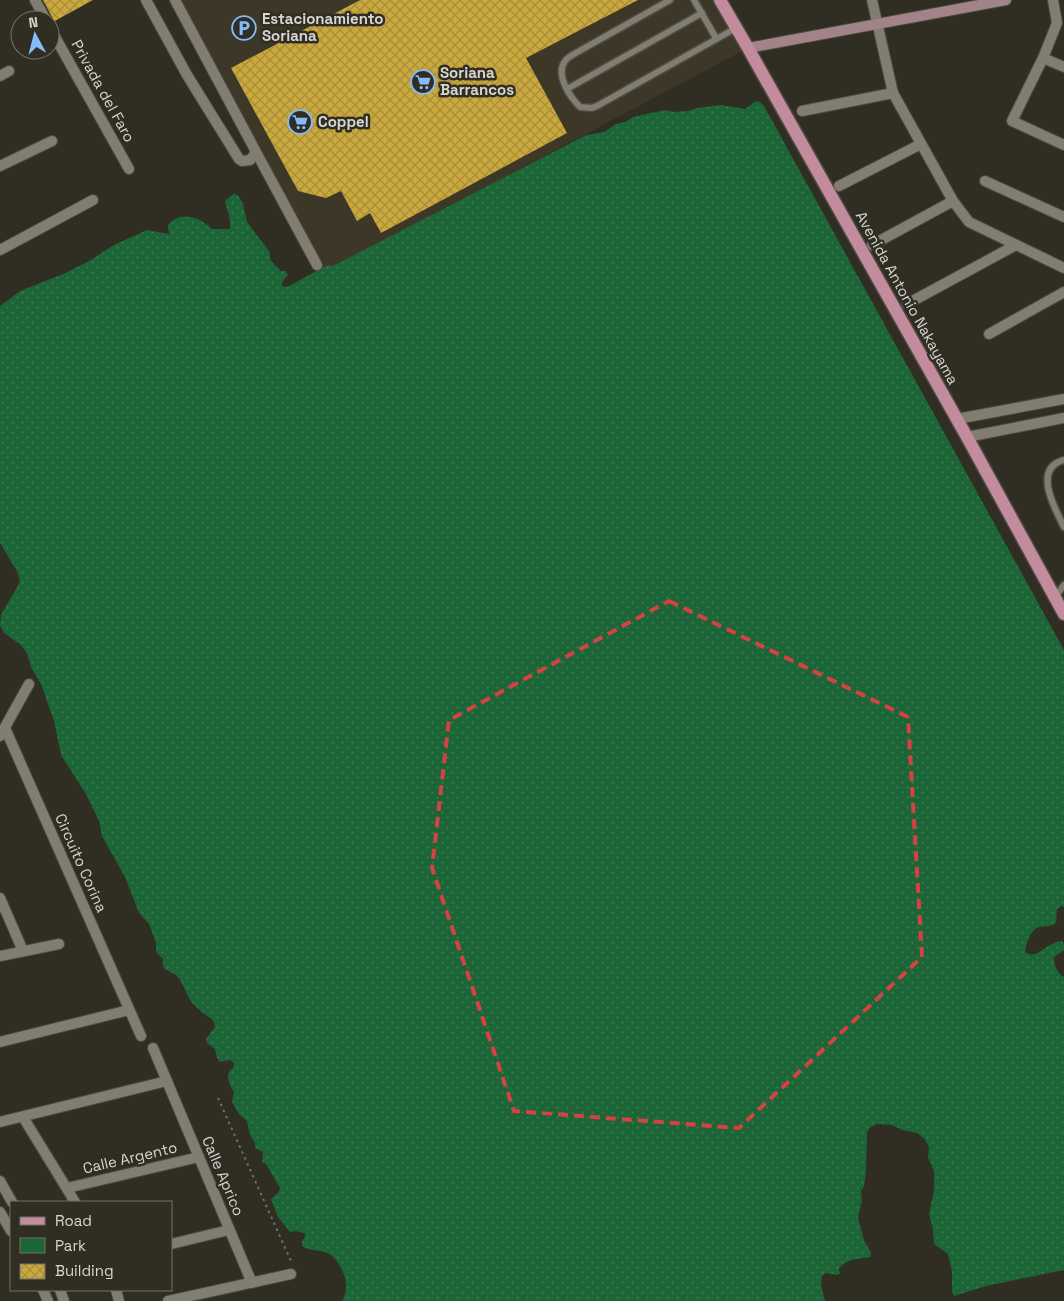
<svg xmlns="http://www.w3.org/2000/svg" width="1064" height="1301" font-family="'Space Grotesk',sans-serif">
<defs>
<pattern id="green-dots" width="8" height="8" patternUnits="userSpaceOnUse" patternTransform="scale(1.25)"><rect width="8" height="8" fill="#1b6537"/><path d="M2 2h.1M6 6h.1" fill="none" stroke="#3b7a53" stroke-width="1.8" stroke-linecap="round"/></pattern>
<pattern id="building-cross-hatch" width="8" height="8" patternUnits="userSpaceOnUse" patternTransform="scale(1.25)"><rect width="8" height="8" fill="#caa83c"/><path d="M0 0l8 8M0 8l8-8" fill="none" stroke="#a88e3c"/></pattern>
</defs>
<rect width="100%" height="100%" fill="#302d23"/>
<path fill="#3c3727" d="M176,0h545l27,48 -426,226z"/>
<path fill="url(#green-dots)" d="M756,101l4,1 4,4 300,544v257l-3,-1 -4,3 -1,14c-5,4 -10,3 -17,4 -9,3 -13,17 -14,25 12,9 21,-10 37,-11l2,3v6l-10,7c-1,7 4,17 10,20v293l-78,16 -32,10 -2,-5v-19l-4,-18 -14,-10 -1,-15 -4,-15 5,-24v-19l-6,-14 1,-9 -4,-9 -8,-6 -15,-3 -10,-5 -15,-1 -8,4 -2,5 -1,39 -2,14 -3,5 1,9 -4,18 6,22 7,13 -1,4c-11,2 -25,2 -31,12l1,5 -4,1 -10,-2 -4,3 -1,9 4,16h-483c9,-14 2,-35 -11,-46 -8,-6 -22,-3 -29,-9v-5l3,-4v-4l-10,-2 -5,1 -12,-15 -7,-18 7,-6 2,-5 -14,-24 -4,-2 1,-10 -8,-4v-5l-5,-8 -3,-14 -8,-7 -7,-12 2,-10c-5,-8 -10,-18 -1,-24l1,-5 -4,-3 -10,2 -3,-4 -2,-9 -8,-6 -1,-4 9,-12c-1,-9 -6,-9 -12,-14 -3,-2 -6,-6 -9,-8 -8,-9 -10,-22 -18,-30 -7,-6 -15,-3 -13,-16l-7,-7v-9l-7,-19 -10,-11 -14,-36 -23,-41 -3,-15 -13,-27 -25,-39 -7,-34 -13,-37 -10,-17 -4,-14 -6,-8 -17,-12 -4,-8 1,-10 19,-33 -2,-9 -18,-30v-237l20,-15 43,-17 26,-13 25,-16 33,-15 22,4 -1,-9c13,-15 32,-8 44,4h18v-9l-5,-19 8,-7 5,1 5,9 4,18 22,29 2,10 10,10h5l2,4 -6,7v4l5,1 37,-20 5,-2 4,1 253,-131 18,-3 12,-8 9,-2 8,-5 32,-7 9,2 14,-1 9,-3 24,-3 24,4z"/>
<g fill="url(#building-cross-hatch)">
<path d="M43,0h50l-40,22 -1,-5z"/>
<path d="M360,0h278l-112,58 41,75 -186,100 -11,-20 -13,8 -16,-30 -15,7 -28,-7 -67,-123z"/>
</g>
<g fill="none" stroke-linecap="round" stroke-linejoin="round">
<g stroke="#4e4b43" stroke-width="9">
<g id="lane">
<path d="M670,0l-96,54c-3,2 -7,4 -9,7 -10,14 5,36 15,46l12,1 5,-2 139,-78"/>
<path d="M694,0l22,38"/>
<path d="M567,89l135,-76"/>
<path d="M1064,460c-32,8 -9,49 0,67"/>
<path d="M1055,597l9,-12"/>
</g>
</g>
<g stroke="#4e4b43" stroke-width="12">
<g id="street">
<path d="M35,0l11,20"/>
<path d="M146,0l41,75 52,84 3,2 8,-1 5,-6v-4l-80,-150"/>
<path d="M872,0l21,93 60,108 16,21 95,46"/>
<path d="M1053,0l4,23 -14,35 -31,63 52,24"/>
<path d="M50,28l79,141"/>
<path d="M1043,58l21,9"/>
<path d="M0,76l9,-5"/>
<path d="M802,111l91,-18"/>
<path d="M255,150l62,115"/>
<path d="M0,166l52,-25"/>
<path d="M985,181l79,36"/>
<path d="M839,186l82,-42"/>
<path d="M872,245l81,-44"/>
<path d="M0,250l93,-50"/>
<path d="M907,304l109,-59"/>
<path d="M989,334l75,-42"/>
<path d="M957,419l107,-20"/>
<path d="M967,437l97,-19"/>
<path d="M5,728l136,308"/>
<path d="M0,736l29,-52"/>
<path d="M0,898l23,53"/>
<path d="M0,956l59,-12"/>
<path d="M0,1042l129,-32"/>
<path d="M153,1048l99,235"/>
<path d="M23,1117l52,85"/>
<path d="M0,1122l167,-41"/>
<path d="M0,1181l12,21"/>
<path d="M67,1188l132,-31"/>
<path d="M0,1212l11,19"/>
<path d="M171,1244l58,-14"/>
<path d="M43,1290l5,11"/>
<path d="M60,1290l4,11"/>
<path d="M116,1290l3,11"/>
<path d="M168,1301l123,-27"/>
</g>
</g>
<g stroke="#4e4b43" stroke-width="12">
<path id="secondary" d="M748,48l258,-48"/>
</g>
<g stroke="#4e4b43" stroke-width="15">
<path id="primary" d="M720,0l28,48 219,389 97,177"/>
</g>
<path stroke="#706e65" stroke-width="2" stroke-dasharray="2.5 4" stroke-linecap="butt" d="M218,1098l73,163v3"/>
<use href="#lane" stroke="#817d71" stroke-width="6"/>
<use href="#street" stroke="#817d71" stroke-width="10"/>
<use href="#secondary" stroke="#a28488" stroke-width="10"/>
<use href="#primary" stroke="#c28b9e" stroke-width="12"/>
</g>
<path fill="none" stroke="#d64241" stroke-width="4" stroke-dasharray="10 6" stroke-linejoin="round" d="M669,601l239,116 14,240 -183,171 -225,-17 -82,-243 17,-148z"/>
<defs>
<g id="parking-ring" transform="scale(1.25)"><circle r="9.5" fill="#302d23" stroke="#85bbfb" stroke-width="1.5"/><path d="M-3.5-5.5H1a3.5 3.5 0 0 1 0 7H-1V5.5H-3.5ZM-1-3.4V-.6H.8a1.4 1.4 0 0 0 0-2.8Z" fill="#85bbfb"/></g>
<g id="supermarket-ring" transform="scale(1.25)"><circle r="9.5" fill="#302d23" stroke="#85bbfb" stroke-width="1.5"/><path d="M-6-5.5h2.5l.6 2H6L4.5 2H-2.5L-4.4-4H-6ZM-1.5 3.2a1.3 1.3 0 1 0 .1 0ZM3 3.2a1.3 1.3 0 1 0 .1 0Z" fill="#85bbfb"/></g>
</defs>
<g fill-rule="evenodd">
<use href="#parking-ring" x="244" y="28"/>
<use href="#supermarket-ring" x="423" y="82"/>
<use href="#supermarket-ring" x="300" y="122"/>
</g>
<g text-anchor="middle" stroke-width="5" stroke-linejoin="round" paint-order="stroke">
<g font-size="15" font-weight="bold" fill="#d8d6d0" stroke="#302d23" text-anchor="start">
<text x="262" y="24">Estacionamiento<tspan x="262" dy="17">Soriana</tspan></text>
<text x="440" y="78">Soriana<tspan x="440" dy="17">Barrancos</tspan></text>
<text x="318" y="127">Coppel</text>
</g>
<g font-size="15" fill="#d8d6d0" stroke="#302d23">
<text transform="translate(103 91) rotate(61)" y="5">Privada del Faro</text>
<text transform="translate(907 298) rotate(61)" y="5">Avenida Antonio Nakayama</text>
<text transform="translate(81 863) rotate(66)" y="5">Circuito Corina</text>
<text transform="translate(130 1158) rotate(-13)" y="5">Calle Argento</text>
<text transform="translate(223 1176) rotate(67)" y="5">Calle Aprico</text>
</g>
</g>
<rect x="10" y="1201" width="162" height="90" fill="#302d23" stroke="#737168"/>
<rect x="20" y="1217" width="25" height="8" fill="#c28b9e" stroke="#737168"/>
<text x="55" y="1226" font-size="15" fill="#d8d6d0">Road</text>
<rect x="20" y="1238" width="25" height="15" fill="#1b6537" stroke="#737168"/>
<text x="55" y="1251" font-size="15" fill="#d8d6d0">Park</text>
<rect x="20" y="1264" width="25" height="15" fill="url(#building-cross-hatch)" stroke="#737168"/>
<text x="55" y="1276" font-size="15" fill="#d8d6d0">Building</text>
<g transform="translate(35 35) rotate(353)"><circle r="24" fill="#302d23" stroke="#737168"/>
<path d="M0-4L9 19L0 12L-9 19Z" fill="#85bbfb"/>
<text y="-8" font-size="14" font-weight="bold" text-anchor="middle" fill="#d8d6d0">N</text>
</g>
</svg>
